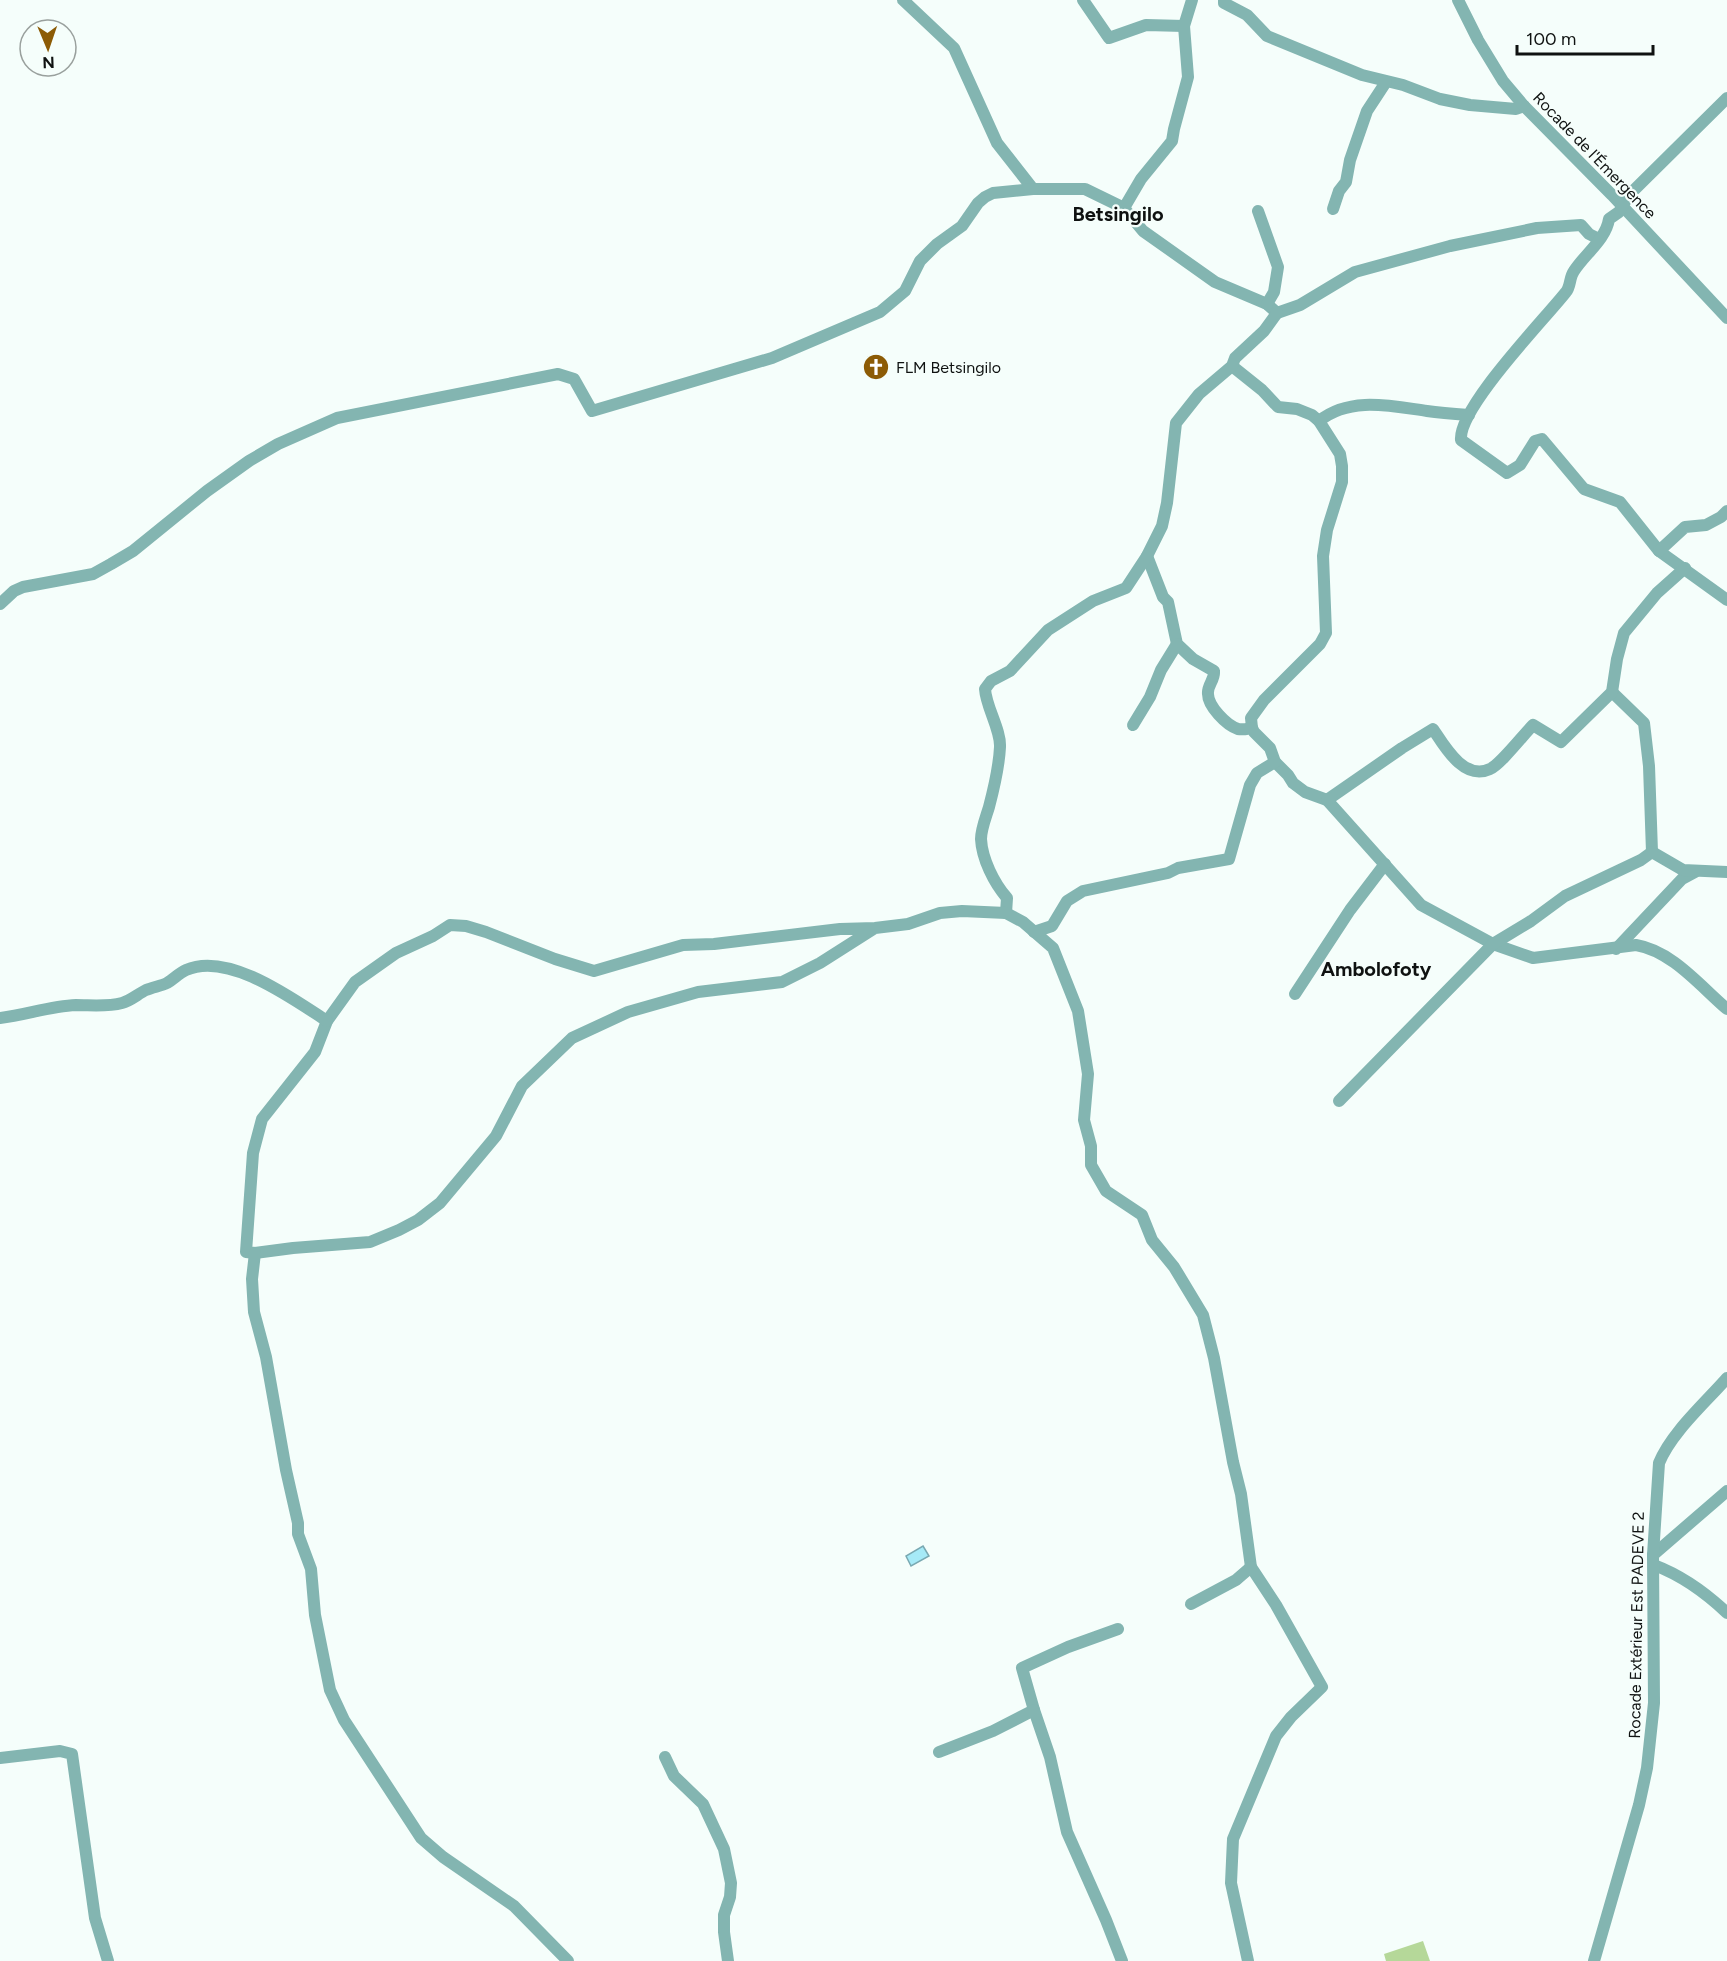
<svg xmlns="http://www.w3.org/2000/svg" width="1727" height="1961" font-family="Figtree,sans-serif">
<rect width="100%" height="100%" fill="#f5fefb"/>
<path fill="#b5d899" d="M1423,1941l7,20h-44l-2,-7z"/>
<path fill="#a6eaf7" stroke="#79a9b2" stroke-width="1.5" d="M923,1546l6,10 -18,10 -5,-10z"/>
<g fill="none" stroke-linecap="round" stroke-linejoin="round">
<g stroke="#83b5b1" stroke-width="12">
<path d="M903,0l51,48 43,95 36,46h52l39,19 19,23 72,51 52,22 10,9 23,-8 55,-33 95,-26 87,-18 44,-3 8,9 10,5"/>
<path d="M1083,0l26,38 37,-13 38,1"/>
<path d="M1224,0v3l23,12 20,21 95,39 41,10 37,14 30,6 46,4 8,-3"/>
<path d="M1458,0l20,40 25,41 21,25 88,89 115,123"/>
<path d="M1727,98l-98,97 -10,17 -10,7c-3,20 -24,35 -35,52 -5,7 -3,15 -8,21 -22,28 -108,116 -105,148l46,33 13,-8 15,-24 7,-2 42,50 36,13 39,49 68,49"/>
<path d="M1124,208l17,-29 31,-38 2,-12 14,-52 -4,-51 8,-26"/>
<path d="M1333,209l6,-18 7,-9 4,-22 17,-49 19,-29"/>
<path d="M1258,211l20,56 -4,25 -7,12"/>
<path d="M1232,366l30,24 16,17 19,2 15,6 7,6 21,33 2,12v16l-15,48 -4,26 3,77 -6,11 -56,56 -13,18 1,10"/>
<path d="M1319,421c31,-25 72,-15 108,-10 14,2 28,3 42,4"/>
<path d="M1659,551l26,-24 21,-2 15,-8 6,-6"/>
<path d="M1147,556l16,41 5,5 9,42 16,15 21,12c1,9 -7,14 -6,23 0,12 18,31 30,35 5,1 8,0 14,-1l2,4 16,16 5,14 13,13 5,8 12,9 22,8 94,105 72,39 40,14 103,-13c36,6 64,41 91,64"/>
<path d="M0,604l14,-13 9,-4 70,-13 18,-10 22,-13 74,-60 42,-30 29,-17 59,-26 221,-44 16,5 18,32 180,-53 108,-46 25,-21 15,-30 17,-17 25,-18 16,-23 7,-6 8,-4 40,-4"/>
<path d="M1612,692l32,31 5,43 3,86"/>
<path d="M1133,725l17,-28 11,-27 16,-26"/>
<path d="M1327,800l75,-52 31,-19c12,18 31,52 57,40 10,-4 34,-35 43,-44l28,17 51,-50 5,-33 7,-26 33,-40 28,-25"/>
<path d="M1006,913l1,-15c-13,-15 -25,-39 -26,-59 0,-10 5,-22 8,-32 5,-19 10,-40 11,-60 1,-17 -14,-40 -15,-58l6,-8 19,-10 38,-41 45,-29 33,-13 21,-32 15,-30 5,-23 9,-80 23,-29 33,-28 3,-8 29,-27 13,-18"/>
<path d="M875,928l-55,35 -38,19 -84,10 -70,20 -56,26 -50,48 -26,50 -56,67 -22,17 -19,10 -29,12 -77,6 -38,5 -9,-1 7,-99 9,-34 53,-67 12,-31 28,-39 41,-29 37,-17 17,-11 16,1 20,6 69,27 39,12 89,-26 31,-1 126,-15 35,-1 33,-4 32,-11 22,-2 44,2 17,9 30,26 25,63 10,63 -4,46 7,26v19l15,26 36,24 10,25 22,27 29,48 11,43 19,104 8,32 10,73 25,38 46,82 -31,30 -15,19 -43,103 -2,44 17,78"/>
<path d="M1034,932l18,-6 15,-25 16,-10 85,-18 10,-5 51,-9 21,-74 7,-12 18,-11"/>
<path d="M1616,949l66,-70 13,-7"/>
<path d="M1295,994l55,-84 35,-46"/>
<path d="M0,1018c26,-3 50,-12 76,-13 15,0 31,2 46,-2 8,-2 16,-9 24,-13 7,-3 15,-4 21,-7 7,-4 12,-10 19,-13 42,-19 107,29 141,51"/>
<path d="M1339,1101l154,-157 38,-23 34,-25 76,-36 11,-8 31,18 44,2"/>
<path d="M255,1253l-3,26 2,33 12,45 20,113 12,53v11l13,35 4,46 15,75 14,30 77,118 22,19 71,49 54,55"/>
<path d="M1653,1555l74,-64"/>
<path d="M1654,1565c29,11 51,27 73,48"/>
<path d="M1191,1604l45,-24 15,-13"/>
<path d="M1034,1710l-12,-42 46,-21 50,-18"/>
<path d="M939,1752l54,-21 41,-21 16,47 17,75 39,88 16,41"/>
<path d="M665,1757l9,19 29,28 21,45 7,34 -1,14 -6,18v17l4,29"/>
<path d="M0,1758l60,-7 12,3 23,164 13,43"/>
<path d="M1594,1961l45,-156 8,-37 7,-65 -1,-148 6,-92c12,-30 46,-60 68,-85"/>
</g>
</g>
<defs>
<g id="church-disc" transform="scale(1.35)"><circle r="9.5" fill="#8c5b05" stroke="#f5fefb"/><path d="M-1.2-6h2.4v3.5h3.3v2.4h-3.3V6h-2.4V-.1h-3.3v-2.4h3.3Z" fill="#fff"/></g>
</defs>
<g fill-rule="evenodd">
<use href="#church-disc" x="876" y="367"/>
</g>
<g text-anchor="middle" stroke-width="4.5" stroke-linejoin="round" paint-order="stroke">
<g font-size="16" fill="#0f1211" stroke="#f5fefb">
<text transform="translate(1595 155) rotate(46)" y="6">Rocade de l'Émergence</text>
<text transform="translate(1636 1625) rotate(-89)" y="6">Rocade Extérieur Est PADEVE 2</text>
</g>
<g font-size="16" fill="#0f1211" stroke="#f5fefb" text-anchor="start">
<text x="896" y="373">FLM Betsingilo</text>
</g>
<g font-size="20" font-weight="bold" fill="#0f1211" stroke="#f5fefb">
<text x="1118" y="221">Betsingilo</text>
<text x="1376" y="976">Ambolofoty</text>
</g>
</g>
<g transform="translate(48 48) rotate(178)"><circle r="28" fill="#f5fefb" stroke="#99a09d" stroke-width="1.5"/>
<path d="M0-4.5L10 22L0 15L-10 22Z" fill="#8c5b05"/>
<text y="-9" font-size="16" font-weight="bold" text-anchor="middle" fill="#0f1211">N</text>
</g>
<path d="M1517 45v9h136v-9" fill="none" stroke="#0f1211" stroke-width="3"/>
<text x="1526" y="45" font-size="18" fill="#0f1211" stroke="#f5fefb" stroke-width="4.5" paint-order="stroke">100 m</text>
</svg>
